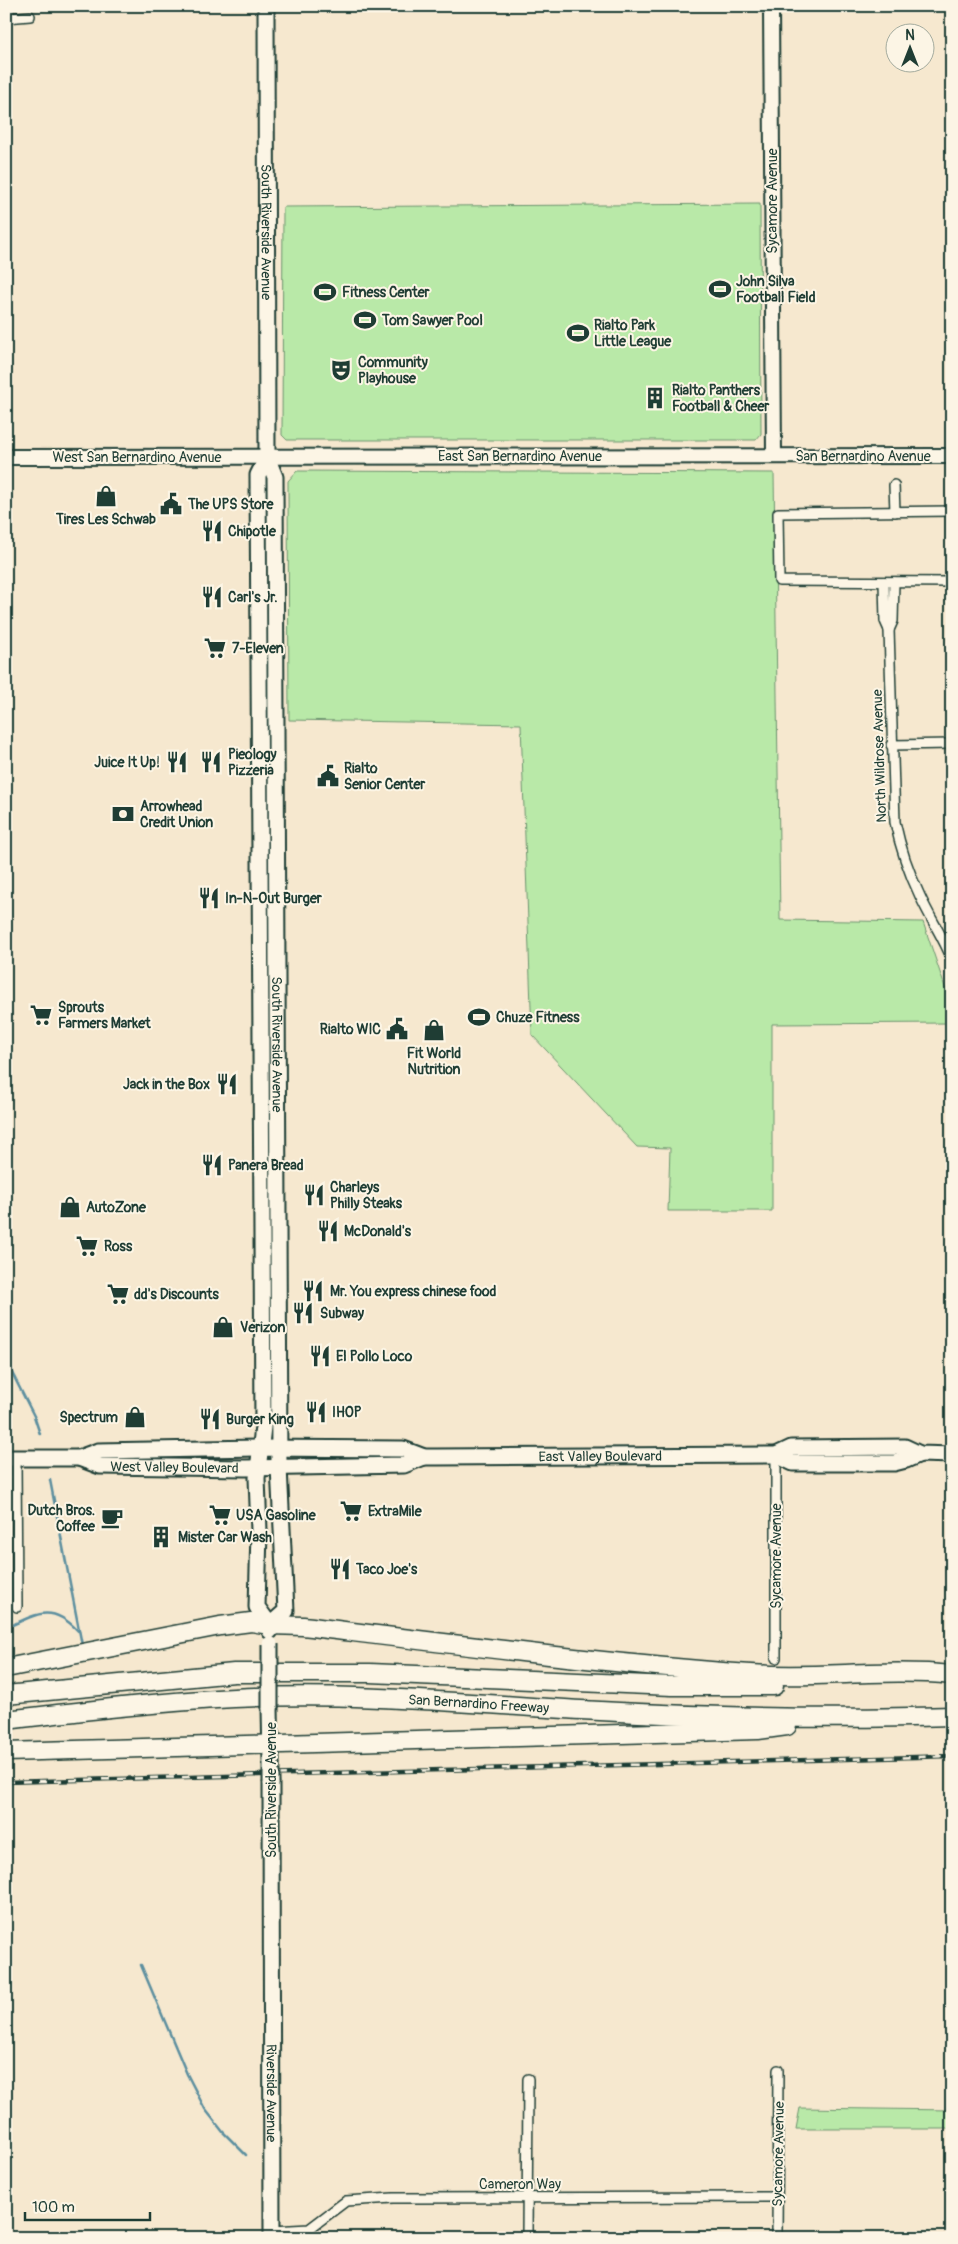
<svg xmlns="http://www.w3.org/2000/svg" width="958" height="2244" font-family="Pangolin,sans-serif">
<rect width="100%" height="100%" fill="#f6e8cf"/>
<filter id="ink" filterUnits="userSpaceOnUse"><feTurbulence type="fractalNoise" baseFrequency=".02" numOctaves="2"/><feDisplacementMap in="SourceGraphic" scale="10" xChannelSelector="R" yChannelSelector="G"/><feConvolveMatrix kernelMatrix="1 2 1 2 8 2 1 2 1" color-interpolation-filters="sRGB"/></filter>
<g filter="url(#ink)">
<g fill="#b9e9a8" stroke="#6c936e">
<path d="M760,204l1,230 -5,6h-469l-5,-5 1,-228z"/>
<path d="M297,471l477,2 6,447 143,2 29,86v15l-180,1v187h-104l2,-63 -33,-1 -105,-112 -11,-311 -232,-4 -1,-239z"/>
<path d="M800,2108l152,2v19h-156z"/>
</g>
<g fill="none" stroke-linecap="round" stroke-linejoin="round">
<g stroke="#5d8f9f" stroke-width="2.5">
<path d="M6,1361l28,55 6,18"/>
<path d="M50,1480l32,165"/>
<path d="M6,1628c30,-14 46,-25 72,3"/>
<path d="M141,1965l46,109 18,35 18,23 23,23"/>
</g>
<g stroke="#1f3d34" stroke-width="12">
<g id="street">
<path d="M6,18l24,-2"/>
<path d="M894,485l1,27"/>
<path d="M952,511l-174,2 1,68 173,1"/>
<path d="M884,582l1,39 4,9 4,-9 1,-39"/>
<path d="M889,630l6,192c5,24 14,51 25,74 10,22 23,41 32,63"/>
<path d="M891,745l61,-1"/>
<path d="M776,1455v203"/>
<path d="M16,1458l1,149"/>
<path d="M272,2231l37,-2 37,-28 47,-3 384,-1"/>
<path d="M527,2238l1,-159"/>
<path d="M777,2238l1,-168"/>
</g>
</g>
<g stroke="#1f3d34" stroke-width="18">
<g id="secondary">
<path d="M771,6l3,450"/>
<path d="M6,457l946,-1"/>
</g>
</g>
<g stroke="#1f3d34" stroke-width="19">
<g id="primary">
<path id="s1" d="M266,6l1,451 8,20 4,990 7,144 -16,14"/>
<path d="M267,457l-9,18 5,952 -6,51 2,53 -2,76 13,18v6"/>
<path d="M776,1455l17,8h101l12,-3 14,-6"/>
<path id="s2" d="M6,1458h73l21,8 145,2 159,-3 20,-8"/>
<path id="s3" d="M79,1458l19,-7 159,-3 146,1 21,8h13l339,-2 15,-7 114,-1 15,7 32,1"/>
<path d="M270,1708l1,55"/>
<path id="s4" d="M271,1783l1,455"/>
</g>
</g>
<g stroke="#1f3d34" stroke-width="21">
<g id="highway">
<path d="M6,1668l214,-42 31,-4 19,3 33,1c149,18 298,37 448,48 67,5 134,-6 201,1"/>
<path d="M6,1695l228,-22h136l302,13h102"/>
<path id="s5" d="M6,1720c76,-9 152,-18 228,-22 115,-6 231,5 347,12 123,7 247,10 371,6"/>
<path d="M6,1752l752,-22 29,-4"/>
</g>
</g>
<use href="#street" stroke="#fcf5e5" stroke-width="9"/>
<use href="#secondary" stroke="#fcf5e5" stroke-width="14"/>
<use href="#primary" stroke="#fcf5e5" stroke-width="15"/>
<use href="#highway" stroke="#fcf5e5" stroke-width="18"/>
<g stroke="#1f3d34" stroke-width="4.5">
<path id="rail" d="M6,1782l946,-26"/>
</g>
<use href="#rail" stroke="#fcf5e5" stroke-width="2.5" stroke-dasharray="8" stroke-linecap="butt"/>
<g stroke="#1f3d34" stroke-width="19" stroke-linecap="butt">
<g id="primary-bridge">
<path d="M270,1644v64"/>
<path d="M271,1763v20"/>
</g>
</g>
<use href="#primary-bridge" stroke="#fcf5e5" stroke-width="15"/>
</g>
</g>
<defs>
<g id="stadium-bare" transform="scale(1.725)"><path d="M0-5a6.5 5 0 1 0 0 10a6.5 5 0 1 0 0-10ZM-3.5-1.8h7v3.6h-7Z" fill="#1f3d34" stroke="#fcf5e5" stroke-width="2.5" paint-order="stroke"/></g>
<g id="theatre-bare" transform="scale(1.725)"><path d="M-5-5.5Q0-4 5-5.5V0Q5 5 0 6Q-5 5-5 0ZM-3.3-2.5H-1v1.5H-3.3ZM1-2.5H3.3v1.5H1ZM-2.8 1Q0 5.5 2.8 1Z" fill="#1f3d34" stroke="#fcf5e5" stroke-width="2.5" paint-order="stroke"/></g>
<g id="building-bare" transform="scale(1.725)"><path d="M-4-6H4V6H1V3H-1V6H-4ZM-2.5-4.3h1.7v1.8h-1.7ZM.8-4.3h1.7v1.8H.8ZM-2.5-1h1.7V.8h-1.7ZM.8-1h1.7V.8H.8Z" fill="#1f3d34" stroke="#fcf5e5" stroke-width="2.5" paint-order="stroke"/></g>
<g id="shop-bare" transform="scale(1.725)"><path d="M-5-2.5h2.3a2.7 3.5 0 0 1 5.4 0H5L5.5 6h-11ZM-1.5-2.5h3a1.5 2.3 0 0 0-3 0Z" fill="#1f3d34" stroke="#fcf5e5" stroke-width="2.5" paint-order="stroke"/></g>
<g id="civic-bare" transform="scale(1.725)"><path d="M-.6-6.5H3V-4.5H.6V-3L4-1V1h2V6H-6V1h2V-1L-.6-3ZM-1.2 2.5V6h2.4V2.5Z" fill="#1f3d34" stroke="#fcf5e5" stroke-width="2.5" paint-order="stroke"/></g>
<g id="restaurant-bare" transform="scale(1.725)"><path d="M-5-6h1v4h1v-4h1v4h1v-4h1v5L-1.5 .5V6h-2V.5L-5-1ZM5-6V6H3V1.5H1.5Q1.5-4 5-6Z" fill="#1f3d34" stroke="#fcf5e5" stroke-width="2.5" paint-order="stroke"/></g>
<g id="supermarket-bare" transform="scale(1.725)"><path d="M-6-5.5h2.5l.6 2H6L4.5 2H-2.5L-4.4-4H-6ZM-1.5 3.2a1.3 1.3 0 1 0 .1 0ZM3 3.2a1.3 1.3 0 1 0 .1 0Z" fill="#1f3d34" stroke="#fcf5e5" stroke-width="2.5" paint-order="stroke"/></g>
<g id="bank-bare" transform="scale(1.725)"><path d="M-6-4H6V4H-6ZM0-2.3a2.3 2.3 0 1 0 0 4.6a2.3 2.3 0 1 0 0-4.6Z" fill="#1f3d34" stroke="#fcf5e5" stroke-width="2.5" paint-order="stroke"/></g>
<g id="cafe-bare" transform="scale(1.725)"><path d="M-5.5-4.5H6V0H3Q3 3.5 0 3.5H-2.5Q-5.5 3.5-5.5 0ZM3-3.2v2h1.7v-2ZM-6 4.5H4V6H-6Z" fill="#1f3d34" stroke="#fcf5e5" stroke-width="2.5" paint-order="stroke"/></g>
</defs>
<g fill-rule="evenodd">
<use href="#stadium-bare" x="720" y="289"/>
<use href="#stadium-bare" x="325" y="292"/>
<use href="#stadium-bare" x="365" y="320"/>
<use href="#stadium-bare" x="578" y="333"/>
<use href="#theatre-bare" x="341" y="370"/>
<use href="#building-bare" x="655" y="398"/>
<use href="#shop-bare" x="106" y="496"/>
<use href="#civic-bare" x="171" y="504"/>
<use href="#restaurant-bare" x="212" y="531"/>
<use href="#restaurant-bare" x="212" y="597"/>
<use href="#supermarket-bare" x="215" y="648"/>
<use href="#restaurant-bare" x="177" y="762"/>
<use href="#restaurant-bare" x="211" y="762"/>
<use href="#civic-bare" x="328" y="776"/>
<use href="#bank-bare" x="123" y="814"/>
<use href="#restaurant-bare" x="209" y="898"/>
<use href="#supermarket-bare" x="41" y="1015"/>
<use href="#stadium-bare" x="479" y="1017"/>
<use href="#civic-bare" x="397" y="1029"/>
<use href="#shop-bare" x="434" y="1030"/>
<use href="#restaurant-bare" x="227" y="1084"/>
<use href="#restaurant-bare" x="212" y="1165"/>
<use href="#restaurant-bare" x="314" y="1195"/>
<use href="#shop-bare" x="70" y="1207"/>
<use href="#restaurant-bare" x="328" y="1231"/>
<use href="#supermarket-bare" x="87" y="1246"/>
<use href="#restaurant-bare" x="313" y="1291"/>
<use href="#supermarket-bare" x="118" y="1294"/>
<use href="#restaurant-bare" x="303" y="1313"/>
<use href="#shop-bare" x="223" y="1327"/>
<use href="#restaurant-bare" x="320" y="1356"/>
<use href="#restaurant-bare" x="316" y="1412"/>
<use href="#shop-bare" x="135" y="1417"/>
<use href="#restaurant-bare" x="210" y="1419"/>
<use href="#supermarket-bare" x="351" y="1511"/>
<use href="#supermarket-bare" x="220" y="1515"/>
<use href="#cafe-bare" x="112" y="1518"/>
<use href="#building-bare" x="161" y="1537"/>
<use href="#restaurant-bare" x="340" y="1569"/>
</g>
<g text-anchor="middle" stroke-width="4" stroke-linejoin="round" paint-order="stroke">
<g font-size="14" fill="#1f3d34" stroke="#fcf5e5">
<text transform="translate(772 201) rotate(-90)" y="5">Sycamore Avenue</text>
<text dy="5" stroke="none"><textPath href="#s1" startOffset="226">South Riverside Avenue</textPath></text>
<text x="520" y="461">East San Bernardino Avenue</text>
<text x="863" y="461">San Bernardino Avenue</text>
<text x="137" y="462">West San Bernardino Avenue</text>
<text transform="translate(879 756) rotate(-92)" y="5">North Wildrose Avenue</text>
<text dy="5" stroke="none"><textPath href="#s1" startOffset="1040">South Riverside Avenue</textPath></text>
<text dy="5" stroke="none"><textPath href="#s3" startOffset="524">East Valley Boulevard</textPath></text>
<text dy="5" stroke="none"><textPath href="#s2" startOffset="170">West Valley Boulevard</textPath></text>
<text transform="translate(776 1556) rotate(-90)" y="5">Sycamore Avenue</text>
<text dy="5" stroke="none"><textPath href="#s5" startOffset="474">San Bernardino Freeway</textPath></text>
<text transform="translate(271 1790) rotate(-90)" y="5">South Riverside Avenue</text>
<text dy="5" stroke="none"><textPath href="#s4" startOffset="310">Riverside Avenue</textPath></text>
<text transform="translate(778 2154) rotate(-89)" y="5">Sycamore Avenue</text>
<text x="520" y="2189">Cameron Way</text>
</g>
<g font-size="14" font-weight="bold" fill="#1f3d34" stroke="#fcf5e5" text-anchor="start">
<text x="736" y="286">John Silva<tspan x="736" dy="16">Football Field</tspan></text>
<text x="342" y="297">Fitness Center</text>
<text x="382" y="325">Tom Sawyer Pool</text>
<text x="594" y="330">Rialto Park<tspan x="594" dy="16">Little League</tspan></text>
<text x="358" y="367">Community<tspan x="358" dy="16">Playhouse</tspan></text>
<text x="672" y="395">Rialto Panthers<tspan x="672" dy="16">Football &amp; Cheer</tspan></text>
<text x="188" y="509">The UPS Store</text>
<text x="106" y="524" text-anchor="middle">Tires Les Schwab</text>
<text x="228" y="536">Chipotle</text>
<text x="228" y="602">Carl's Jr.</text>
<text x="232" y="653">7-Eleven</text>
<text x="228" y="759">Pieology<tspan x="228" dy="16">Pizzeria</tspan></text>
<text x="160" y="767" text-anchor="end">Juice It Up!</text>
<text x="344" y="773">Rialto<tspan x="344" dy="16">Senior Center</tspan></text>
<text x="140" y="811">Arrowhead<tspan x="140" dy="16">Credit Union</tspan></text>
<text x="225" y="903">In-N-Out Burger</text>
<text x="58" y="1012">Sprouts<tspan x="58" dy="16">Farmers Market</tspan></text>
<text x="496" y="1022">Chuze Fitness</text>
<text x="381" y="1034" text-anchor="end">Rialto WIC</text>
<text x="434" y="1058" text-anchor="middle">Fit World<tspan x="434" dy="16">Nutrition</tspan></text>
<text x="210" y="1089" text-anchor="end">Jack in the Box</text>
<text x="228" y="1170">Panera Bread</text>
<text x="330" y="1192">Charleys<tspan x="330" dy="16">Philly Steaks</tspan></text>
<text x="86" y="1212">AutoZone</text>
<text x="344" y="1236">McDonald's</text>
<text x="104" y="1251">Ross</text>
<text x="330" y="1296">Mr. You express chinese food</text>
<text x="134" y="1299">dd's Discounts</text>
<text x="320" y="1318">Subway</text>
<text x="240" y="1332">Verizon</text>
<text x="336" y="1361">El Pollo Loco</text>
<text x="332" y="1417">IHOP</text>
<text x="118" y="1422" text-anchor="end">Spectrum</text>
<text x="226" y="1424">Burger King</text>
<text x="95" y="1515" text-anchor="end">Dutch Bros.<tspan x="95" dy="16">Coffee</tspan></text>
<text x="368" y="1516">ExtraMile</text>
<text x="236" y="1520">USA Gasoline</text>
<text x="178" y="1542">Mister Car Wash</text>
<text x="356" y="1574">Taco Joe's</text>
</g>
</g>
<rect width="958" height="2244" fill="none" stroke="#fcf5e5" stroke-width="25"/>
<rect x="12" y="12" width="933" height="2219" fill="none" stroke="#1f3d34" stroke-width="2" filter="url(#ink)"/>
<g transform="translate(910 48)"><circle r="24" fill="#fcf5e5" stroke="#a4ab9e"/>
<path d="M0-4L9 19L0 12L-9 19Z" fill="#1f3d34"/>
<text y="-8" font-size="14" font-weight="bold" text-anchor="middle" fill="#1f3d34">N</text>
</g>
<path d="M25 2212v8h125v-8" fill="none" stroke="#1f3d34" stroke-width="2.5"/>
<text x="32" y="2212" font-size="15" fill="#1f3d34" stroke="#fcf5e5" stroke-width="4" paint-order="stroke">100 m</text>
</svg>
